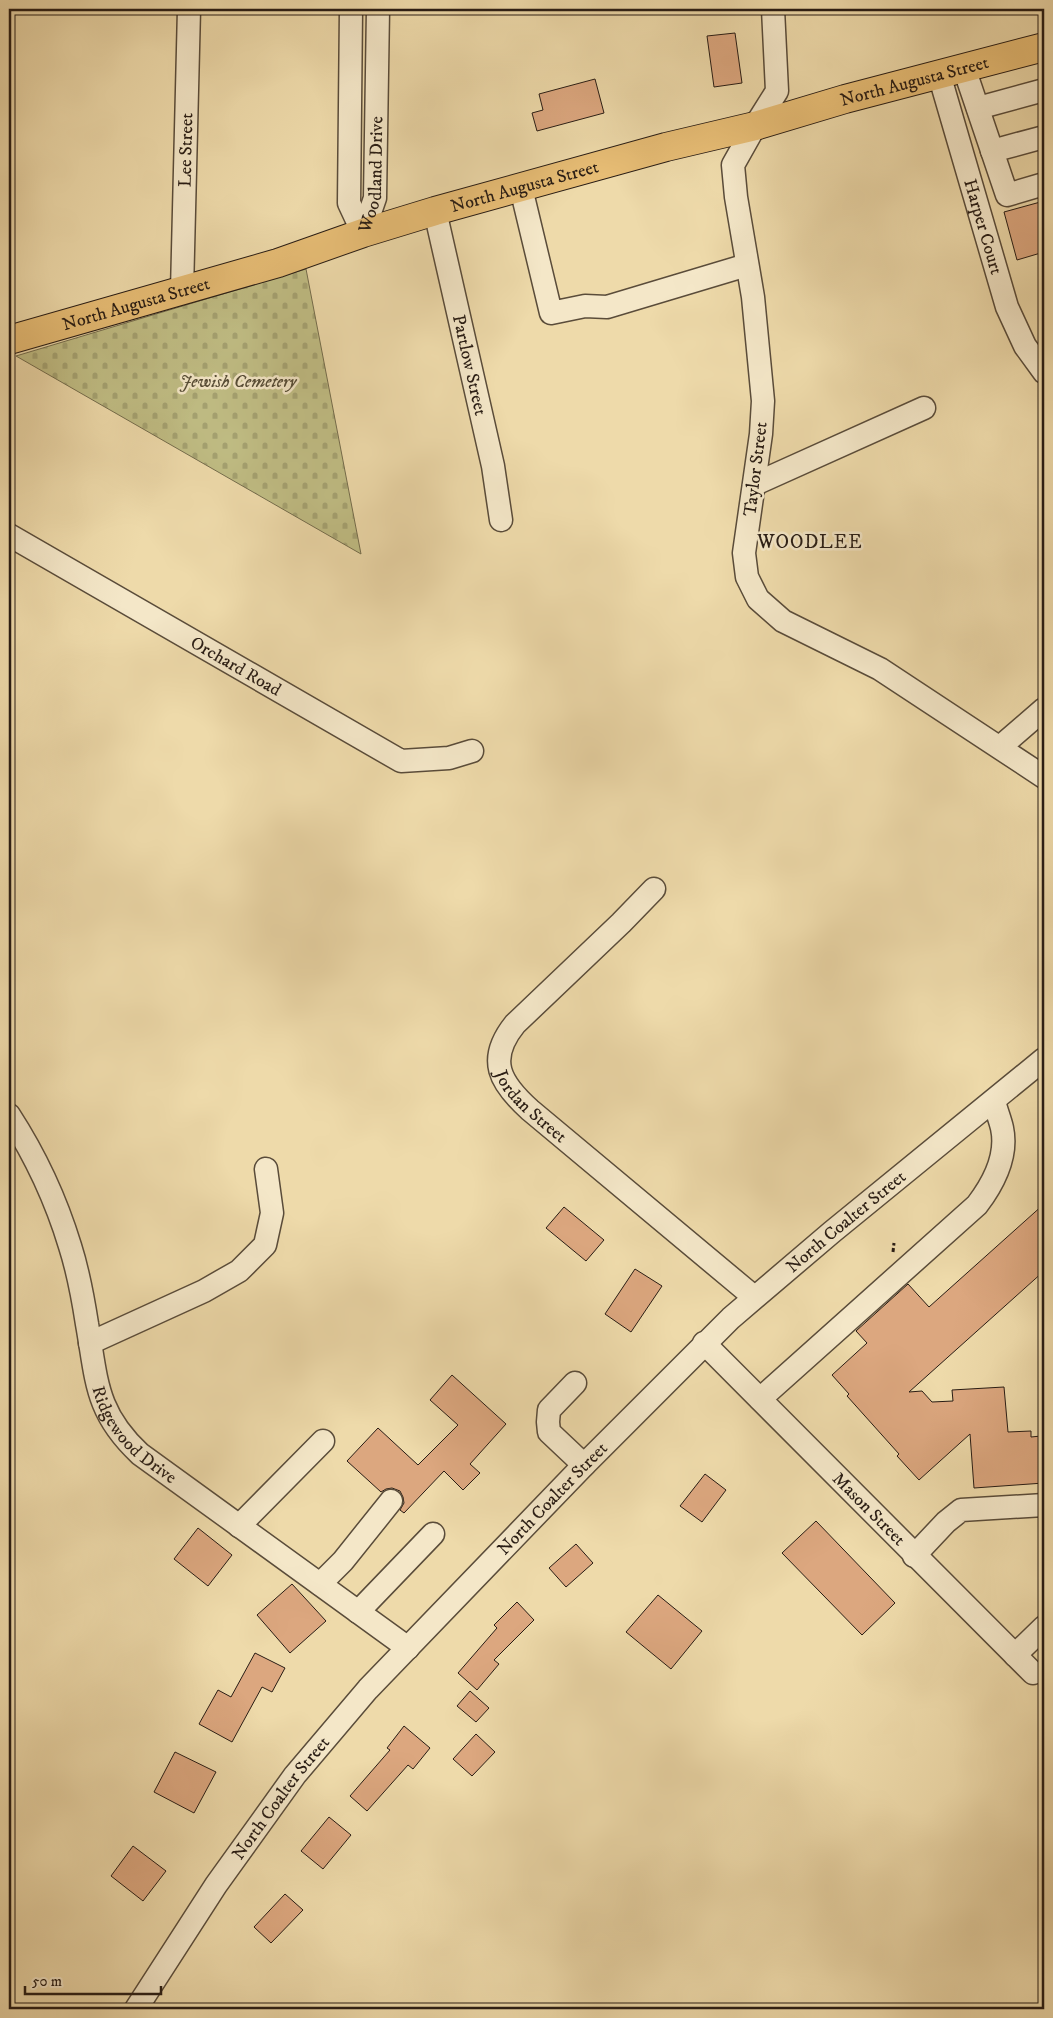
<svg xmlns="http://www.w3.org/2000/svg" width="1053" height="2018" font-family="'IM FELL DW Pica',serif">
<defs>
<pattern id="cemetery-stones" width="16" height="16" patternUnits="userSpaceOnUse" patternTransform="scale(1.25)"><rect width="16" height="16" fill="#c0bd84"/><path d="M2 7V4a2 2 0 0 1 4 0v3zM10 15v-3a2 2 0 0 1 4 0v3z" fill="#a5a271"/></pattern>
</defs>
<rect width="100%" height="100%" fill="#eedaaa"/>
<filter id="stains"><feTurbulence type="fractalNoise" baseFrequency=".004" numOctaves="4"/><feColorMatrix values="0 0 0 0 .2 0 0 0 0 .09 0 0 0 0 .02 0 0 0 .5 -.17"/></filter>
<radialGradient id="worn" r=".72"><stop offset=".6" stop-color="#630" stop-opacity="0"/><stop offset="1" stop-color="#630" stop-opacity=".3"/></radialGradient>
<path fill="url(#cemetery-stones)" stroke="#746c4c" d="M306,269l55,285 -345,-198z"/>
<g fill="#dca77f" stroke="#281c14">
<path d="M735,33l7,50 -28,4 -7,-51z"/>
<path d="M595,79l9,34 -67,18 -5,-18 11,-3 -4,-16z"/>
<path d="M1044,201v51l-27,8 -13,-48z"/>
<path d="M1044,1204v67l-135,121 13,-1 10,11 21,-1 -1,-11 52,-3 4,45 23,-1v6l10,-1 3,47 -70,5 -4,-54 -51,46 -22,-24 2,-2 -52,-58 2,-2 -17,-19 35,-32 -11,-12 52,-47 21,23z"/>
<path d="M564,1207l40,33 -18,21 -40,-33z"/>
<path d="M635,1269l27,17 -31,46 -26,-18z"/>
<path d="M452,1375l54,49 -36,40 10,9 -17,17 -19,-19 -40,42 -4,-3 4,-7 -1,-6 -3,-6 -8,-3 -6,1 -5,3 -34,-31 31,-33 40,37 40,-40 -28,-25z"/>
<path d="M705,1474l21,16 -24,32 -22,-16z"/>
<path d="M816,1521l79,82 -33,32 -80,-82z"/>
<path d="M198,1528l34,27 -24,31 -34,-27z"/>
<path d="M576,1544l17,19 -27,24 -17,-19z"/>
<path d="M292,1584l34,37 -36,32 -33,-38z"/>
<path d="M658,1595l44,36 -31,38 -45,-37z"/>
<path d="M517,1602l17,18 -40,40 5,4 -22,26 -19,-17 39,-45 -3,-3z"/>
<path d="M255,1653l30,15 -13,24 -10,-5 -30,55 -33,-18 19,-34 13,7z"/>
<path d="M470,1691l19,17 -13,14 -19,-16z"/>
<path d="M404,1726l26,22 -17,21 -5,-4 -41,46 -17,-15 40,-46 -3,-2z"/>
<path d="M476,1734l19,18 -23,24 -19,-17z"/>
<path d="M175,1752l41,20 -22,41 -40,-21z"/>
<path d="M329,1817l22,18 -28,34 -22,-18z"/>
<path d="M133,1846l33,25 -23,30 -32,-25z"/>
<path d="M285,1894l18,16 -32,33 -17,-16z"/>
</g>
<g fill="none" stroke-linecap="round" stroke-linejoin="round">
<g stroke="#5a4c3a" stroke-width="25">
<g id="minor">
<path d="M351,9l-2,194 14,30"/>
<path d="M773,9l4,82 -22,35 -22,39 3,32 17,100 10,104 -2,33 -17,119 3,24 11,22 25,22 97,48 164,108"/>
<path d="M964,68l43,127 37,-11"/>
<path id="s1" d="M939,74l68,233 18,39 19,26"/>
<path d="M978,108l66,-18"/>
<path d="M992,151l52,-14"/>
<path d="M521,188l30,125 34,-7 22,1 140,-42"/>
<path id="s2" d="M435,211l58,255 8,54"/>
<path id="s3" d="M363,233l12,-35 3,-189"/>
<path id="s4" d="M182,291l7,-282"/>
<path d="M755,484l169,-76"/>
<path id="s5" d="M9,535l392,226 48,-3 23,-7"/>
<path d="M1000,747l44,-38"/>
<path id="s6" d="M654,889l-33,34 -106,101c-29,36 -15,59 15,86l224,187"/>
<path id="s7" d="M9,1115c26,40 47,85 61,131 8,25 13,52 17,78 10,56 8,88 53,130l268,194"/>
<path d="M90,1343l114,-52 35,-20 26,-26 7,-32 -6,-44"/>
<path id="s8" d="M704,1343l329,330"/>
<path d="M575,1383l-26,27 -1,12 1,10 35,33"/>
<path d="M760,1399l217,-194c16,-21 31,-49 25,-77 -2,-9 -6,-18 -8,-27"/>
<path d="M239,1526l84,-85"/>
<path d="M914,1556l32,-34 15,-12 83,-5"/>
<path d="M320,1584l23,-23 48,-60"/>
<path d="M358,1612l75,-78"/>
<path d="M1015,1655l29,-28"/>
<path id="s9" d="M136,2009l80,-124 79,-110 73,-86 216,-224 147,-147 101,-86 212,-173"/>
</g>
</g>
<g stroke="#281c14" stroke-width="30">
<g id="major">
<path id="s10" d="M9,340l269,-77 85,-30 72,-22 231,-64 89,-21 90,-27 199,-52"/>
</g>
</g>
<path stroke="#281c14" stroke-width="3" stroke-dasharray="4 2.5" stroke-linecap="butt" d="M893,1252l1,-9"/>
<use href="#minor" stroke="#f4e7c8" stroke-width="22"/>
<use href="#major" stroke="#e7bd75" stroke-width="28"/>
</g>
<g text-anchor="middle" stroke-width="5" stroke-linejoin="round" paint-order="stroke">
<g font-size="18" fill="#281c14" stroke="#f4e7c8">
<text dy="6" stroke="none"><textPath href="#s10" startOffset="942">North Augusta Street</textPath></text>
<text dy="6" stroke="none"><textPath href="#s4" startOffset="141">Lee Street</textPath></text>
<text dy="6" stroke="none"><textPath href="#s3" startOffset="60">Woodland Drive</textPath></text>
<text dy="6" stroke="none"><textPath href="#s10" startOffset="538">North Augusta Street</textPath></text>
<text dy="6" stroke="none"><textPath href="#s1" startOffset="159">Harper Court</textPath></text>
<text dy="6" stroke="none"><textPath href="#s10" startOffset="132">North Augusta Street</textPath></text>
<text dy="6" stroke="none"><textPath href="#s2" startOffset="158">Partlow Street</textPath></text>
<text transform="translate(755 469) rotate(-83)" y="6">Taylor Street</text>
<text dy="6" stroke="none"><textPath href="#s5" startOffset="262">Orchard Road</textPath></text>
<text dy="6" stroke="none"><textPath href="#s6" startOffset="292">Jordan Street</textPath></text>
<text dy="6" stroke="none"><textPath href="#s9" startOffset="1065">North Coalter Street</textPath></text>
<text dy="6" stroke="none"><textPath href="#s7" startOffset="350">Ridgewood Drive</textPath></text>
<text dy="6" stroke="none"><textPath href="#s9" startOffset="661">North Coalter Street</textPath></text>
<text dy="6" stroke="none"><textPath href="#s8" startOffset="234">Mason Street</textPath></text>
<text dy="6" stroke="none"><textPath href="#s9" startOffset="256">North Coalter Street</textPath></text>
</g>
<g font-size="18" font-style="italic" fill="#564c36" stroke="#f4e7c8">
<text x="238" y="387">Jewish Cemetery</text>
</g>
<g font-size="19" letter-spacing="1" fill="#281c14" stroke="#f4e7c8">
<text x="810" y="548">WOODLEE</text>
</g>
</g>
<rect width="1053" height="2018" fill="none" stroke="#eedaaa" stroke-width="30"/>
<rect x="10" y="10" width="1033" height="1998" fill="none" stroke="#281c14" stroke-width="2.5"/>
<rect x="15" y="15" width="1023" height="1988" fill="none" stroke="#281c14"/>
<path d="M25 1986v8h136v-8" fill="none" stroke="#281c14" stroke-width="2.5"/>
<text x="32" y="1986" font-size="15" fill="#281c14" stroke="#f4e7c8" stroke-width="4" paint-order="stroke">50 m</text>
<rect width="100%" height="100%" filter="url(#stains)"/>
<rect width="100%" height="100%" fill="url(#worn)"/>
</svg>
